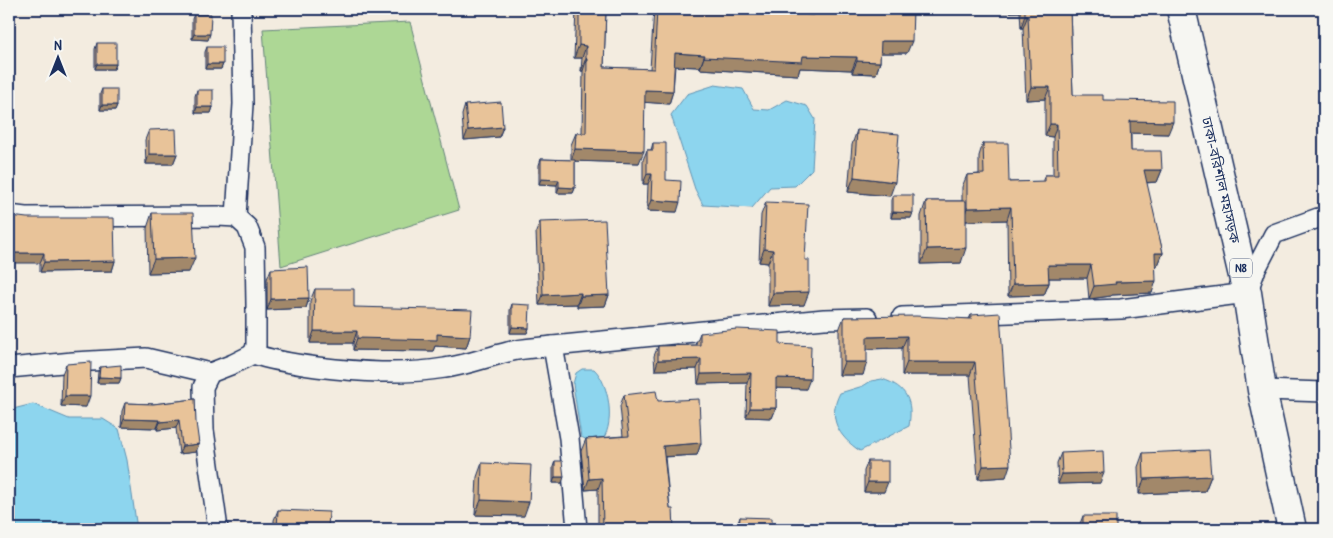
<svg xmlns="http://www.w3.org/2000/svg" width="1333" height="538" font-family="'Patrick Hand','Noto Sans Bengali',sans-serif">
<rect width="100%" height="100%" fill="#f3ece0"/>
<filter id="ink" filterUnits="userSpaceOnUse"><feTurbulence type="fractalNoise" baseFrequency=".02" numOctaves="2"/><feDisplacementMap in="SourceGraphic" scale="10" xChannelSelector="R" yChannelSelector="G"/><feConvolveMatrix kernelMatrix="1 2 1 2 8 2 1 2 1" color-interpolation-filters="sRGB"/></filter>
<g filter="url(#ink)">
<path fill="#add795" stroke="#64837a" d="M410,22l49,188 -178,56 -18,-237z"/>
<g fill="#8dd5ee" stroke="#5f93b4">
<path d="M715,85l28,4 11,20 15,1 18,-10 20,6 8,13 -3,50 -17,17 -25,1 -18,21 -49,-3 -8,-16 -24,-74 16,-21z"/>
<path d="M582,369h12c15,14 21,53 9,70l-13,2 -9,-4 -8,-53 3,-11z"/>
<path d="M882,379c25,8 31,22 27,47l-49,25c-22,-15 -33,-33 -20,-58l23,-7 8,-5z"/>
<path d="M33,404l36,15h34l16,10 8,31 10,69h-120c-6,-40 -7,-79 -4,-120z"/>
</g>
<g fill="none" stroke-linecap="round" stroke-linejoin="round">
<g stroke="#1b2f5e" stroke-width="22">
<g id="street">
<path d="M9,215l16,2 193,-1 18,1 11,10 8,20 1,57v42l-3,8"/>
<path d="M236,217l7,-113 -2,-95"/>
<path d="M902,317l219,-8 126,-16 9,-24 18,-35 44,-16 6,-1"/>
<path d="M553,346l16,92 8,91"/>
<path d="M9,368l64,-6 73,-4 64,15"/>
<path d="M1262,390l62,2"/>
<path d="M218,529l-14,-99 -1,-43 7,-14 23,-9 20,-10c21,7 42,10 64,13 43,5 85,8 128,1 22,-3 42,-11 63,-16 14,-4 30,-4 45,-6l271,-27 43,-1"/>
</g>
</g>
<g stroke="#1b2f5e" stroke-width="31">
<path id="highway" d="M1181,9l66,284 15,97 30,139"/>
</g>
<use href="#street" stroke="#f6f6f2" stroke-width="19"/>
<use href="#highway" stroke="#f6f6f2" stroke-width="28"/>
</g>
<g fill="#c8a884" stroke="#1b2f5e">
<path d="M576,9h30l-2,58 46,2 4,-60h50l106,6v-6h260l3,86 30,5 65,34 -37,-1v18l31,19 -5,12 -11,1 17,70 -5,12h-2l-4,28 -40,2 -1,1 -22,3 -2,-21h-38v5l-5,12 -36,1 -1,-76 -41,1 -5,42 -40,1v-48l5,-15h36v-14l5,-12 12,-1v-18l4,-13 26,39h33l3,-7h8v-38l-8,-1v-37l-19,1 -3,-72h-2l-1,-16 -55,1v-2h-52l-6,42h-27v9l-4,12 -24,-1v-3l-52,-2 -2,7 -98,-6v-2l-25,-1 -2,25 -4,13 -25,-2 -5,61 -64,-2v27l-2,5h-16v-8l-18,-1v-19l2,-6 30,1v-15l5,-12h6l1,-62h-2l1,-13h-8z"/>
<path d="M194,14l14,26 -16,-1v-20z"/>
<path d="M97,43l19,21 -2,5h-19v-20z"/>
<path d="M207,47l16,17 -2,5h-16v-17z"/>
<path d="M102,89l15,16 -2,5h-15v-16z"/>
<path d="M197,90l16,17 -2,6h-16v-17z"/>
<path d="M465,105l38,22 -4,10 -35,3 -2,-25z"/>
<path d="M149,130l28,24 -4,10h-27l-1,-24z"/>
<path d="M857,130l33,66 -42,-4 4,-47z"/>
<path d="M653,143l13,37 11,32 -30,-1 1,-27h-5v-24l4,-10h4z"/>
<path d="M893,195l18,23h-20v-18z"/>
<path d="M766,202l39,58 -1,45 -36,1v-43l-9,-1 2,-47z"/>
<path d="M152,213l37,59 -41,1 -1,-45z"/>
<path d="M9,215l106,46 -3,10 -72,1v-9z"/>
<path d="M540,222l69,73 -4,11 -28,1v-3l-38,1 -3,-73z"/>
<path d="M271,269l38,29 -3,10 -39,2v-31z"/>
<path d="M315,289l39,18 116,29 -4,12 -31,-2 -2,5 -80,-1v-7h-43v-42z"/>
<path d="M512,304l17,24 -2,5h-17v-23z"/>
<path d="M971,315l35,162 -28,2 -8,-104h-68v-27l-35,1 -4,26h-24v-45l5,-13 125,2z"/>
<path d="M700,333l80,11 26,45 -30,-1v20l-4,10 -26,-1 1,-34 -49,1 -1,-15 -42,1 -1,-14 4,-10 38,-1v-2z"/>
<path d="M66,364l20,43 -25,-1 1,-32z"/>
<path d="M100,367l21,11 -2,5h-22l1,-11z"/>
<path d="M624,395l34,6 43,42 -4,12 -32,2 5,52 4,20h-76v-40l-13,1 -4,-39 5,-12 37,-3 -3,-30z"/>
<path d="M195,399l1,53 -17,2 -3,-26 -19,2v-2l-36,-1 1,-16 3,-8 28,1z"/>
<path d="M1061,453l39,30 -42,1 -1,-21z"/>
<path d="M1143,453l68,23 -6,15 -66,3 -1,-27z"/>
<path d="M555,461l7,22h-9v-16z"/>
<path d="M868,461l16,31h-20v-21z"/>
<path d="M482,463l42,53 -49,-1 2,-38z"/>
<path d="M278,510l50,19h-54v-9z"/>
<path d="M1083,516l33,13h-37v-3z"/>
<path d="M740,517l32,8 20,4h-56z"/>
</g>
<g fill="#a2886b" stroke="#1b2f5e">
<path d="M909,9h57l-1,2h-57z"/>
<path d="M967,9h54l-1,3 -55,1z"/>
<path d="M1025,15h3l-5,13h-2z"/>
<path d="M194,34h16l-2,6 -16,-1z"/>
<path d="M881,41h31l-5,12h-31z"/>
<path d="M579,45l7,1 -4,12h-8z"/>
<path d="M675,53l30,2 -5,12 -29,-1z"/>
<path d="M803,56l54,1 -5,13 -52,-2 -2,7 -98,-6 4,-12z"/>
<path d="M586,58h1l-4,13h-2z"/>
<path d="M857,61l23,1 -4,12 -24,-1z"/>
<path d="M97,64h19l-2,5h-19z"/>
<path d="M207,64h16l-2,5h-16z"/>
<path d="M1031,87h19l-5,12 -19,1z"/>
<path d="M645,90l28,1 -4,13 -29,-2z"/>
<path d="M102,105h15l-2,5h-15z"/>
<path d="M197,107h16l-2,6h-16z"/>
<path d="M1130,121l43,1 -5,12 -42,-1z"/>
<path d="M1050,124h7l-4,13 -8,-1z"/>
<path d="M503,127l-4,10 -35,3 4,-10z"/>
<path d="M575,149l69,2 -5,12 -68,-2z"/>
<path d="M149,154h28l-4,10h-27z"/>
<path d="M1144,170h18l-5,12 -18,1z"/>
<path d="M647,174h5l-4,10h-5z"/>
<path d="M854,177l41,5 -5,14 -42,-4z"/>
<path d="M541,179l18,1 -2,5 -18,-1z"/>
<path d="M559,187l16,1 -2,5h-16z"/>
<path d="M651,200l29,2 -3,10 -30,-1z"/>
<path d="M1011,207l-4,13 -44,1 4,-13z"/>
<path d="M893,212l20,1 -2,5h-20z"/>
<path d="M966,248l-5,15 -40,1 6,-15z"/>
<path d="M764,249l9,1 -5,13 -9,-1z"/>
<path d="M9,253h35l-4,10h-31z"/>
<path d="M1155,253h8l-5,12h-7z"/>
<path d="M195,258l-6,14 -41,1 6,-14z"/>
<path d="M115,261l-3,10 -72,1 4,-10z"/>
<path d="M1048,265h43l-4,13h-43z"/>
<path d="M1156,281l-4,12 -40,2 -1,1 -22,3 5,-13 21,-4z"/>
<path d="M1049,283l-5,12 -36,1 5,-12z"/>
<path d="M809,292l-5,13 -36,1 5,-13z"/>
<path d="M581,293l-4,11 -38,1 4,-10z"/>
<path d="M609,295l-4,11 -28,1 4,-11z"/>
<path d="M309,298l-3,10 -39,2 4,-11z"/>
<path d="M512,327l17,1 -2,5h-17z"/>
<path d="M314,331h43l-4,12h-43z"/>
<path d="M437,334l33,2 -4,12 -31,-2 -2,5 -80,-1 4,-12z"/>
<path d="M907,336l-5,12 -40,1 5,-12z"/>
<path d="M701,359l-4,10 -42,1 3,-10z"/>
<path d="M844,362h23l-4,13h-24z"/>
<path d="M907,362h68l-5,13h-68z"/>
<path d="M751,373l-4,10 -49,1 3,-10z"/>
<path d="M99,377l22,1 -2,5h-22z"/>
<path d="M776,378l34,1 -4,10 -33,-1z"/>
<path d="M65,396h25l-4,11 -25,-1z"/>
<path d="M750,408h26l-4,10 -26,-1z"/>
<path d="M124,419l36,1 -3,8 -36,-1z"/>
<path d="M179,420l-3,8 -19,2 3,-8z"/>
<path d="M701,443l-4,12 -38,2 4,-11z"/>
<path d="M199,444l-3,8 -17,2 3,-8z"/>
<path d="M1010,465l-4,12 -28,2 5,-13z"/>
<path d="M1104,473l-4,10 -42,1 4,-10z"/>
<path d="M1211,476l-6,15 -66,3 5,-15z"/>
<path d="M555,477h9l-2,6h-9z"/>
<path d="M602,478l-4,11 -13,1 4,-11z"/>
<path d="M868,482h20l-4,10h-20z"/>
<path d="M481,500l48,2 -5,14 -49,-1z"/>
</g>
<g fill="#e8c399" stroke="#1b2f5e">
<path d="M579,9h27l-2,58 50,2 3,-60h47l110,6v-6h99l-1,32h-31l-1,21 -23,-1v-4l-54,-1 -1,6 -98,-5 1,-2 -30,-2 -2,38 -28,-1 -1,61 -69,-2 1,-16h10l1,-75h-1v-12l-7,-1z"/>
<path d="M1025,9h45l3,86h30v5l70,1v21l-43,-1 1,30h30l1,19h-18l19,83h-8l1,28 -41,1 1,2 -22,2 -3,-21h-43l1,18 -36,1 -2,-77 -44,1v-33l17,-1 -1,-31h25l1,39 36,-1v-6h13l-1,-51h-7v-37h-19l-3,-72h-3z"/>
<path d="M194,14h17l-1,20h-16z"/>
<rect x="97" y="43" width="19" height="21"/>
<rect x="207" y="47" width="16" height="17"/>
<rect x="102" y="89" width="15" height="16"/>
<rect x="197" y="90" width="16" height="17"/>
<path d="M501,102l2,25 -35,3 -3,-25z"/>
<path d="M176,129l1,25h-28v-24z"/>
<path d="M857,130l42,4 -4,48 -41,-5z"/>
<path d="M653,143h13v37l15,1 -1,21 -29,-2 1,-26h-5v-24h6z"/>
<path d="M541,159l34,1v28l-16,-1v-7l-18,-1z"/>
<path d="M893,195h20v18l-20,-1z"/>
<path d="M926,201h40v47l-39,1z"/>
<path d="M766,202l42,2 -3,56h4v32l-36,1v-43l-9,-1z"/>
<path d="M152,213h41l2,45 -41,1z"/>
<path d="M9,215l2,1 16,2h87l1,43 -71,1v-9h-35z"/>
<path d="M605,220l4,75 -28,1v-3l-38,2 -3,-73z"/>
<path d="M308,267l1,31 -38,1v-30z"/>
<path d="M315,289h39v18l118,3 -2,26 -33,-2v6l-80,-2v-7h-43z"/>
<path d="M512,304l18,1 -1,23 -17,-1z"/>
<path d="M1000,313l10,152 -27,1 -8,-104h-68v-26l-40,1v25h-23v-45l72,-1 55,3v-4z"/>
<path d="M737,329l43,2v13l31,2 -1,33 -34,-1v30h-26l1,-35 -50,1v-15l-43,1v-14l42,-1v-12z"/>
<path d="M91,362l-1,34h-25l1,-32z"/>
<path d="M121,365v13l-22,-1 1,-10z"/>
<path d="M656,391l2,10 41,-2 2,44 -38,3 7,63h3l1,20h-71l-1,-51 -13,1 -3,-40 43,-3 -5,-41z"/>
<path d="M195,399l1,23 3,22 -17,2 -3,-26 -19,2v-2l-36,-1 1,-16 28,1z"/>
<path d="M1209,450l2,26 -67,3 -1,-26z"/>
<path d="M1103,451l1,22 -42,1 -1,-21z"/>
<path d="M555,461h7l2,16h-9z"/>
<rect x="868" y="461" width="20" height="21"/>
<path d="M482,463l49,2 -2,37 -48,-2z"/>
<path d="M278,510l51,2 -1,17h-51z"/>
<rect x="1083" y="516" width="33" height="13"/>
<path d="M740,517l32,1v7h20v4h-53z"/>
</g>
</g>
<g text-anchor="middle" stroke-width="4" stroke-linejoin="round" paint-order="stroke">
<rect fill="#f6f6f2" stroke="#5d6b8a" stroke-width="1" x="1230" y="258.5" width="22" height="19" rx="4"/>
<g font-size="12" font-weight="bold" fill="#1b2f5e">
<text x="1241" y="272">N8</text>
</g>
<g font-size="14" fill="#1b2f5e" stroke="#f6f6f2">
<text transform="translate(1221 180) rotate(77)" y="5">ঢাকা-বরিশাল মহাসড়ক</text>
</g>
</g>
<rect width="1333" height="538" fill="none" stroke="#f6f6f2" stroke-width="30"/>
<rect x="15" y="15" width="1303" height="508" fill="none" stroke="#1b2f5e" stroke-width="2" filter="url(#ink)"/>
<g transform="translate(58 58)" stroke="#f6f6f2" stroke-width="4" paint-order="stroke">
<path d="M0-4L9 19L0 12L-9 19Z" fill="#1b2f5e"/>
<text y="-8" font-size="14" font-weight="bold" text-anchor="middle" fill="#1b2f5e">N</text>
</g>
</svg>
